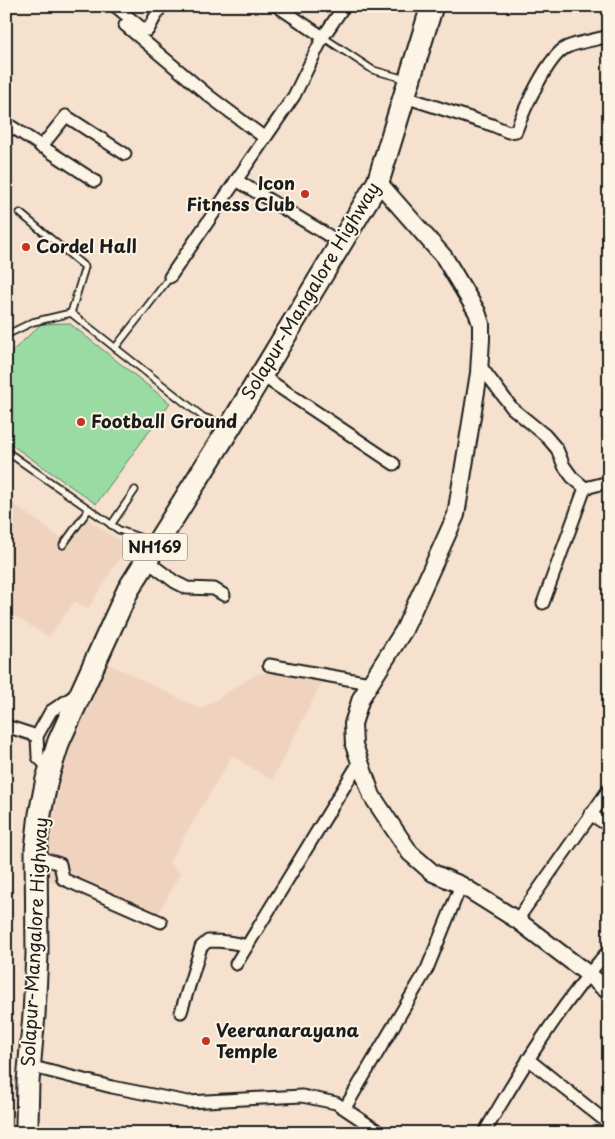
<svg xmlns="http://www.w3.org/2000/svg" width="615" height="1139" font-family="'Playpen Sans',sans-serif">
<rect width="100%" height="100%" fill="#f5e1ce"/>
<filter id="ink" filterUnits="userSpaceOnUse"><feTurbulence type="fractalNoise" baseFrequency=".02" numOctaves="2"/><feDisplacementMap in="SourceGraphic" scale="10" xChannelSelector="R" yChannelSelector="G"/><feConvolveMatrix kernelMatrix="1 2 1 2 8 2 1 2 1" color-interpolation-filters="sRGB"/></filter>
<g filter="url(#ink)">
<g fill="#f0d3be">
<path d="M6,499l55,39 18,-25 48,33 -39,63 -13,-8 -26,36 -43,-26z"/>
<path d="M103,661l98,48 57,-36h59l6,7 -51,100 -40,-24 -63,106 11,11 -24,45 -114,-40 3,-82z"/>
</g>
<path fill="#9adba4" stroke="#5b7c60" d="M69,323l101,80 -74,101 -90,-63v-84l35,-33z"/>
<g fill="none" stroke-linecap="round" stroke-linejoin="round">
<g stroke="#1c1c1c" stroke-width="9">
<g id="lane">
<path d="M323,37l50,33 32,9"/>
<path d="M20,213l65,54 -14,46"/>
<path d="M71,313l132,104 23,8"/>
<path d="M6,335l27,-13 38,-9"/>
<path d="M115,348l55,-71"/>
<path d="M6,451l113,79 34,12"/>
<path d="M111,525l24,-35"/>
<path d="M63,545l26,-36"/>
</g>
</g>
<g stroke="#1c1c1c" stroke-width="15">
<g id="street">
<path d="M115,6l28,23 5,1 13,-24"/>
<path d="M277,6l46,31"/>
<path d="M125,25l84,71 56,42"/>
<path d="M405,97l87,28 16,7 8,-1c7,-19 32,-76 51,-84 12,-5 28,-7 42,-11"/>
<path d="M6,123l89,58"/>
<path d="M41,147l25,-31 59,38"/>
<path d="M236,180l105,63"/>
<path d="M170,277l124,-181 29,-59 21,-31"/>
<path d="M479,364l33,44 33,27 12,14 7,17 8,11 13,11 24,-6"/>
<path d="M261,375l133,89"/>
<path d="M147,561l28,21 12,6 27,1 10,6"/>
<path d="M543,603l42,-115"/>
<path d="M269,665l101,18"/>
<path d="M6,726l31,10"/>
<path d="M50,769l-12,-12 -1,-21 14,-25 26,-17"/>
<path d="M590,814l19,12"/>
<path d="M36,856l24,8 3,15 98,43"/>
<path d="M517,920l92,-131"/>
<path d="M236,964l124,-203"/>
<path d="M181,1012l20,-65 7,-6c14,0 26,1 39,5"/>
<path d="M528,1059l81,65"/>
<path d="M29,1066l83,21 76,15 114,-6 34,7 45,30"/>
<path d="M345,1108l82,-139 34,-84"/>
<path d="M484,1133c37,-64 76,-127 125,-183"/>
</g>
</g>
<g stroke="#1c1c1c" stroke-width="20">
<path id="secondary" d="M378,182l66,75 33,55 4,12v15l-2,34 -23,142 -52,115 -43,68 -8,26 1,21 18,51 38,57 23,20 28,12 56,35 71,54 21,18"/>
</g>
<g stroke="#1c1c1c" stroke-width="25">
<path id="highway" d="M29,1133l-2,-9 1,-42 6,-67 3,-61 -1,-105 4,-35 7,-35 12,-38 69,-151 102,-163 148,-245 54,-176"/>
</g>
<use href="#lane" stroke="#fcf5e5" stroke-width="5.5"/>
<use href="#street" stroke="#fcf5e5" stroke-width="11"/>
<use href="#secondary" stroke="#fcf5e5" stroke-width="16"/>
<use href="#highway" stroke="#fcf5e5" stroke-width="21"/>
</g>
</g>
<g fill="#c8321e" stroke="#fcf5e5" stroke-width="2">
<circle cx="305" cy="194" r="5"/>
<circle cx="26" cy="247" r="5"/>
<circle cx="81" cy="422" r="5"/>
<circle cx="206" cy="1041" r="5"/>
</g>
<g text-anchor="middle" stroke-width="4" stroke-linejoin="round" paint-order="stroke">
<rect fill="#fcf5e5" stroke="#5f5d58" stroke-width="1" x="122.5" y="533.5" width="65" height="27" rx="4"/>
<g font-size="16" font-weight="bold" fill="#1c1c1c">
<text x="155" y="553">NH169</text>
</g>
<g font-size="18" font-weight="bold" fill="#1c1c1c" stroke="#fcf5e5" text-anchor="start">
<text x="295" y="190" text-anchor="end">Icon<tspan x="295" dy="21">Fitness Club</tspan></text>
<text x="36" y="253">Cordel Hall</text>
<text x="91" y="428">Football Ground</text>
<text x="216" y="1037">Veeranarayana<tspan x="216" dy="21">Temple</tspan></text>
</g>
<g font-size="18" fill="#1c1c1c" stroke="#fcf5e5">
<text transform="translate(311 291) rotate(-59)" y="6">Solapur-Mangalore Highway</text>
<text transform="translate(35 942) rotate(-87)" y="6">Solapur-Mangalore Highway</text>
</g>
</g>
<rect width="615" height="1139" fill="none" stroke="#fcf5e5" stroke-width="25"/>
<rect x="12" y="12" width="590" height="1114" fill="none" stroke="#1c1c1c" stroke-width="2" filter="url(#ink)"/>
</svg>
